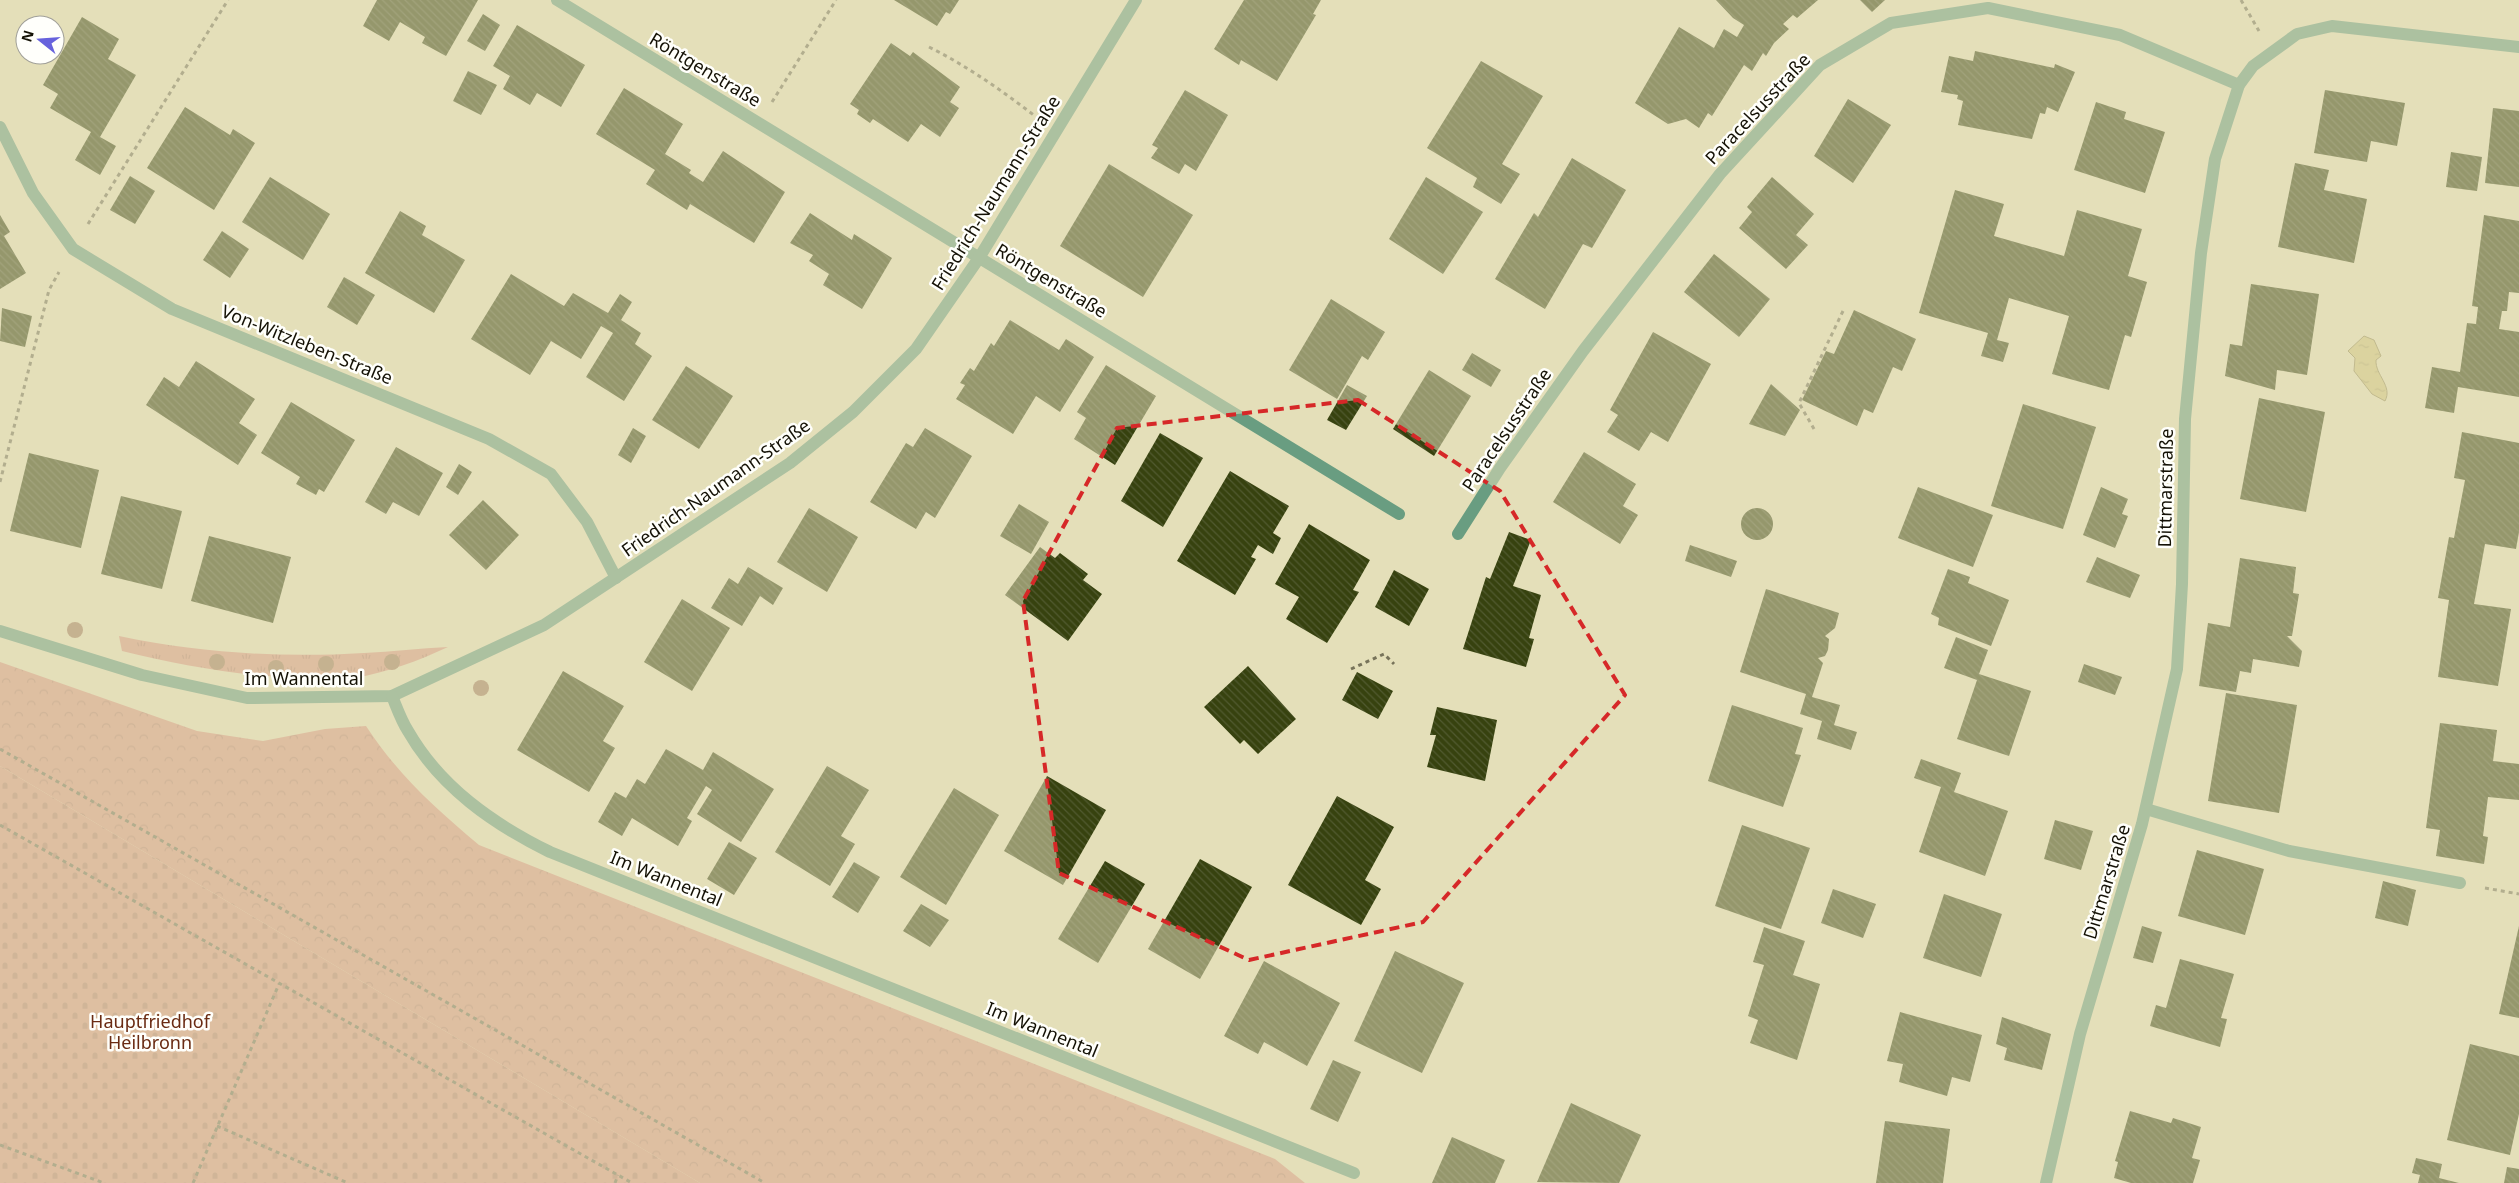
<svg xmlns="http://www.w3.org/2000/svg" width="2519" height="1183" font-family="'Noto Sans',sans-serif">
<defs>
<pattern id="grass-tufts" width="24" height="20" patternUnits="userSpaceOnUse" patternTransform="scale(1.25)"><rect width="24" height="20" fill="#d89983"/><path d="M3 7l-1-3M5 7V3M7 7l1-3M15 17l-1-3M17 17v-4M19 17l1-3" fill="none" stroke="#b88370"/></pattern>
<pattern id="forest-crowns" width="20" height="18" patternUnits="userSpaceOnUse" patternTransform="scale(1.25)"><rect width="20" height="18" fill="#d89983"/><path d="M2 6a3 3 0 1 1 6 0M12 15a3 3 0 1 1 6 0" fill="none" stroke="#b88370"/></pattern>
<pattern id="cemetery-stones" width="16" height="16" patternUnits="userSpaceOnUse" patternTransform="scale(1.25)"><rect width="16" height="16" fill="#d89983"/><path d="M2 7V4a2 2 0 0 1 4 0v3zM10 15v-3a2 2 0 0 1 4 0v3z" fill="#b88370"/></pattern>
<pattern id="water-ripples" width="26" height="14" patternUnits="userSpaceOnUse" patternTransform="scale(1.25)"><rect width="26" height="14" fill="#d0c57e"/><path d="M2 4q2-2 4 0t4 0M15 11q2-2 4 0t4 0" fill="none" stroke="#b2a86b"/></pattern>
<pattern id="building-back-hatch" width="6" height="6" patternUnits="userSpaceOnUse" patternTransform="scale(1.25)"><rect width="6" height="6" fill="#37420f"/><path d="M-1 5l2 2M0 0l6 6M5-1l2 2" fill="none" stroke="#515a30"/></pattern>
</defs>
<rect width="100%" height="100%" fill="#e4dfb9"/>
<path fill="url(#grass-tufts)" d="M119,636c81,17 163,22 245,17 28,-1 56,-5 84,-6 -30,14 -60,25 -93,31 -20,3 -41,1 -61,0 -58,-3 -115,-13 -172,-27z"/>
<path fill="url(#forest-crowns)" d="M0,662l197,69 66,10 62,-12 41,-3c33,50 68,81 113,119l796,314 30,24h-605l-700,-417z"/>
<path fill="url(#cemetery-stones)" d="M0,766l700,417h-700z"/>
<path fill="url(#water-ripples)" stroke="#988f5a" d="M2364,336l10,4 7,16 -5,4c-1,15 17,26 9,41l-13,-7 -18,-23 1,-13 -7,-7z"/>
<g fill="url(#building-back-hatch)">
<path d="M377,0h101l-32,56 -24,-13 3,-6 -25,-15 -11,19 -26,-15z"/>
<path d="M894,0h65l-9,14 -4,-2 -9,14z"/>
<path d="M1244,0h77l-8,14 3,1 -39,66 -36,-21 -2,5 -25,-16z"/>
<path d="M1716,0h102l-21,18 -4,-3 -10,9 6,5 -15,14 -8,13 -3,-3 -11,18 -8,-6 -32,51 -4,-3 -9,15 -13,-9 -18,5 -33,-21 44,-76 35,21 10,-19 13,8 7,-12 -11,-7z"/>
<path d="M1860,0h25l-13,12z"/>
<path d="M483,14l17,11 -15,26 -18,-10z"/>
<path d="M82,17l37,22 -11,20 28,16 -36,62 16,9 -16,29 -25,-15 16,-28 -41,-24 8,-14 -15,-9z"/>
<path d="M517,25l68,40 -24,42 -24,-14 -7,12 -27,-16 7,-13 -17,-10z"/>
<path d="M891,43l19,13 3,-4 47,35 -10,15 9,6 -19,29 -19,-13 -13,18 -35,-23 -3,4 -13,-9 2,-4 -9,-6z"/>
<path d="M1975,51l79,17 1,-4 20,8 -17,40 -11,-5 -2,7 -5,-1 -8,26 -74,-14 5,-24 -6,-2 1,-4 -17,-3 8,-36 24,5z"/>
<path d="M1481,61l62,35 -41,68 18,10 -19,30 -28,-17 4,-9 -50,-30z"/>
<path d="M468,71l29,14 -16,30 -28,-14z"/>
<path d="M624,88l59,36 -18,30 26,16 -2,3 14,9 20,-31 62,41 -31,51 -64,-39 -3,6 -41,-26 9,-14 -59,-36z"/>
<path d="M1185,90l43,25 -32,56 -11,-7 -6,10 -28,-16 7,-10 -6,-3z"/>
<path d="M2325,90l80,13 -8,43 -26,-5 -4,21 -53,-9z"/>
<path d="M1848,99l43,26 -38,58 -39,-27z"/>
<path d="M2096,102l30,10 -2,7 41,13 -20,61 -71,-23z"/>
<path d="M185,107l45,28 3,-6 22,14 -41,67 -67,-42z"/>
<path d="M2493,108l26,3v76l-34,-4z"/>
<path d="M2451,152l31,5 -5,34 -31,-4z"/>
<path d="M1572,158l54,32 -34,58 -9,-4 -38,65 -50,-30 39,-66 4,4z"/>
<path d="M2295,163l34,7 -5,20 43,9 -13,64 -76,-16z"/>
<path d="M1109,164l84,51 -50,82 -83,-51z"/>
<path d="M130,176l25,15 -20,33 -25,-14z"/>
<path d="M270,177l60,37 -27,46 -61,-38z"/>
<path d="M1426,177l57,35 -40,62 -54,-35z"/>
<path d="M1772,177l42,37 -18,21 12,10 -22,24 -47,-41 13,-16 -5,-5z"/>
<path d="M1955,190l49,14 -10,32 70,20 13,-46 65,19 -14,47 19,6 -16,55 -6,-2 -16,55 -57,-16 17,-58 -60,-18 -12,42 12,3 -6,19 -22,-6 7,-23 -69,-20z"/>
<path d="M400,211l26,15 -4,9 43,25 -31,53 -69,-40z"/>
<path d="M810,213l42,27 2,-6 38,24 -30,51 -39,-24 6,-11 -20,-13 4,-6 -23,-12z"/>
<path d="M0,215l10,17 -6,4 22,37 -26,16z"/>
<path d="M2484,215l35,6v72l-10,-1 -2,19h-5l-3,18 20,3v65l-61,-10 -4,26 -29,-5 7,-41 28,5 7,-49 9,1 2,-17 -6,-1z"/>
<path d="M222,231l27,18 -19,29 -27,-18z"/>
<path d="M1714,254l56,45 -31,38 -55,-45z"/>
<path d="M511,274l53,32 9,-13 35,20 12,-19 12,8 -11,18 20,13 -6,11 17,12 -28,45 -38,-24 27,-44 -12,-7 -20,33 -30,-18 -21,34 -59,-36z"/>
<path d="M344,277l31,18 -18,30 -30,-18z"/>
<path d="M2251,284l68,10 -12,81 -30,-5 -2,20 -50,-14 5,-32 12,2z"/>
<path d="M1331,299l54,33 -17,28 -6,-4 -25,43 -48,-29z"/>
<path d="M2,308l30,8 -7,31 -25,-6z"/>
<path d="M1854,310l62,29 -14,32 -9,-4 -20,46 -9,-4 -7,17 -55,-26 24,-49 8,3z"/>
<path d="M1010,320l49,30 7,-11 28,18 -34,55 -24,-16 -23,38 -57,-35 9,-14 -5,-2 10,-15 4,3 17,-28 3,3z"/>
<path d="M1653,332l58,32 -43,78 -17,-10 -12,19 -32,-19 11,-17 -8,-5z"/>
<path d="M1472,353l29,17 -10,17 -29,-17z"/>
<path d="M196,361l59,38 -16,24 18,12 -19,30 -92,-60 18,-28 15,10z"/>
<path d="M1106,365l50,31 -41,69 -41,-26 12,-21 -9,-6z"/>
<path d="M686,366l47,30 -34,53 -47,-29z"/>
<path d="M1429,370l42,26 -37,60 -41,-27z"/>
<path d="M1771,384l29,26 -15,26 -36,-12z"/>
<path d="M1347,385l20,11 -21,34 -19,-10z"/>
<path d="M2259,398l66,14 -19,100 -66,-13z"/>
<path d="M291,402l64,38 -31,52 -5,-3 -3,6 -20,-11 4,-7 -39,-24z"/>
<path d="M2023,404l73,23 -33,102 -72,-23z"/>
<path d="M633,428l13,8 -15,27 -13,-8z"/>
<path d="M925,428l47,28 -37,62 -9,-6 -10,17 -46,-27 36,-59 7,4z"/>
<path d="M2462,432l57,11v89l-3,17 -31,-5 -11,60 37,5 -13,77 -60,-9 11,-77 -11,-2 11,-61 5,1 11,-58 -11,-2z"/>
<path d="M1160,433l43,25 -40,69 -42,-26z"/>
<path d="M396,447l47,26 -24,43 -26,-14 -7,12 -21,-12z"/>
<path d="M1584,452l52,32 -13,22 15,9 -18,29 -67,-42z"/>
<path d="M29,453l70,17 -18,78 -71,-17z"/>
<path d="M459,464l13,8 -14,23 -12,-8z"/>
<path d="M1230,471l59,35 -16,27 8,5 -8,16 -15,-9 -7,12 5,2 -21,36 -58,-34z"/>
<path d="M1918,487l75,28 -20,52 -75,-29z"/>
<path d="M2101,487l27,12 -6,15 6,2 -13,32 -32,-13z"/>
<path d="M121,496l61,15 -20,78 -61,-15z"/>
<path d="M483,500l36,35 -33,35 -37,-35z"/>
<path d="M1019,504l30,18 -18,32 -31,-18z"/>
<path d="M809,508l49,29 -31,55 -50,-30z"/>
<circle cx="1757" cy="524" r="16"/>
<path d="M1309,524l61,36 -17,30 6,2 -32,51 -41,-24 13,-22 -24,-13z"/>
<path d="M1509,532l22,8 -18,46 28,9 -12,43 5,1 -8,28 -63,-18 23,-72 4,2z"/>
<path d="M209,536l82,21 -18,66 -82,-22z"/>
<path d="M1690,545l47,16 -6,16 -46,-16z"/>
<path d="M1040,547l15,11 5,-5 28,21 -5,6 19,14 -34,47 -63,-46z"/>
<path d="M2097,557l43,18 -10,23 -44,-16z"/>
<path d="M2240,558l56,9 -3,26 6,1 -7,42h-5l15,15 -3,16 -46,-8 -2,14 -11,-2 -4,21 -37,-6 9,-63 22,4z"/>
<path d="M748,567l35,21 -10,17 -13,-9 -18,30 -31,-18 18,-30 9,6z"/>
<path d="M1948,569l22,8 -2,6 41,17 -18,46 -53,-21 1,-7 -8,-4z"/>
<path d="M1394,570l35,19 -20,37 -34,-19z"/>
<path d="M1766,589l73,24 -4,15 -10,8 4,3 -1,11 -3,6 -7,2 5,5 -11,34 28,8 -6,20 23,7 -6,18 -34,-11 5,-18 -22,-7 6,-20 -66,-22z"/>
<path d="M682,599l48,29 -38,63 -48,-29z"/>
<path d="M1956,637l32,13 -9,24 52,17 -22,65 -52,-17 20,-59 -33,-12z"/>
<path d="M2084,664l38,13 -7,18 -37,-13z"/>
<path d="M1248,666l48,53 -38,35 -14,-14 -4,4 -36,-37z"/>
<path d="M563,671l61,35 -21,35 12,7 -26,44 -72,-42z"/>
<path d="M1357,672l36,19 -15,28 -36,-19z"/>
<path d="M2226,693l71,12 -18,108 -71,-12z"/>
<path d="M1732,705l71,23 -8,26 6,1 -18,52 -75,-26z"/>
<path d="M1437,707l60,13 -12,61 -58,-14 9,-32h-6z"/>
<path d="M2440,723l57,7 -4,31 26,3v36l-31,-3 -5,39 5,1 -4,27 -48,-8 4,-26 -14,-2z"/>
<path d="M666,749l37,21 10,-18 61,37 -33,53 -44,-28 15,-24 -6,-4 -19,32 5,3 -14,25 -46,-28 -10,18 -24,-14 17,-30 11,6 11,-19 8,5z"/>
<path d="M1921,759l40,14 -7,19 54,19 -23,65 -66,-24 22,-65 -27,-9z"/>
<path d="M827,766l42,24 -28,46 14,8 -25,42 -55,-34z"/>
<path d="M1047,776l59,34 -43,75 -59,-34z"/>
<path d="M954,788l45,27 -53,90 -46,-28z"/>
<path d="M1337,796l57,31 -29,53 16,9 -20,36 -73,-40z"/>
<path d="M2055,820l38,11 -12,39 -37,-11z"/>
<path d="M1742,825l68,23 -29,81 -66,-23z"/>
<path d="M729,842l28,16 -23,37 -27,-16z"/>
<path d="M2197,850l67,19 -19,66 -67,-19z"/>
<path d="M1200,859l52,28 -52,92 -52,-30z"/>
<path d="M1105,861l40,23 -47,79 -40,-24z"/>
<path d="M854,862l26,15 -22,36 -26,-16z"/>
<path d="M2383,881l33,9 -8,36 -33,-8z"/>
<path d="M1833,889l43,15 -13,34 -42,-15z"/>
<path d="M1944,894l58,20 -21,63 -58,-19z"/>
<path d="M921,904l28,16 -19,27 -27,-16z"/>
<path d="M2142,926l20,6 -9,31 -20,-5z"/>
<path d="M2519,926v92l-20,-4z"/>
<path d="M1764,927l41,14 -12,34 27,9 -23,76 -47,-17 8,-23 -10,-4 16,-51 -11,-3z"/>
<path d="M1395,951l69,32 -42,90 -68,-32z"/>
<path d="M2180,959l54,15 -13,44 6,1 -7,28 -70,-21 6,-21 10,3z"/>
<path d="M1264,961l76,42 -33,63 -43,-24 -6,12 -34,-18z"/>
<path d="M1900,1012l82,23 -12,47 -18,-5 -5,19 -48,-14 4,-18 -16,-3z"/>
<path d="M2002,1017l49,17 -9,36 -38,-10 3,-12 -11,-4z"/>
<path d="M2470,1044l49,12v58l-9,41 -63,-15z"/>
<path d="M1333,1060l28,12 -23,50 -28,-13z"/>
<path d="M1571,1103l70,32 -22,48 -82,-1z"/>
<path d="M2130,1111l41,12 2,-5 28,9 -9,31 8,2 -7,23h-62l-17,-5 4,-16 -3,-1z"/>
<path d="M1885,1121l65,8 -7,54h-67z"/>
<path d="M1452,1137l53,23 -10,23h-63z"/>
<path d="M2416,1158l26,6 -3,14 20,5h-41l2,-8 -8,-2z"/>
<path d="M2507,1167l12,2v14h-15z"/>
</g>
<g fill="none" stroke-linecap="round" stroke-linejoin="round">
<g stroke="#77735a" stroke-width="3" stroke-dasharray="4 4" stroke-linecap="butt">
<path d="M2241,0l18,31"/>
<path d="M929,47c38,19 72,43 106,69"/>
<path d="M772,102l64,-102"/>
<path d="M88,224l140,-224"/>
<path d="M1814,429l-15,-26 44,-92"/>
<path d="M0,482l49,-192 10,-18"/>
<path d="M1351,669l33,-15 10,10"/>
<path d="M0,749l765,434"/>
<path d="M0,825l632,358"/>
<path d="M2485,888l34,6"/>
<path d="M217,1126l131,57"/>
<path d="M0,1145l104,38"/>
<path d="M193,1183l86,-199"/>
<path d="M615,1183l3,-8"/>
</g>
<path stroke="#699d81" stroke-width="12" d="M2146,809l143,42 171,32"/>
<g stroke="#699d81" stroke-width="12">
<path d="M557,0l842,514"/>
<path d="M0,127l33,66 40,56 99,60 317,130 62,35 36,48 29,56"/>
<path d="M1458,534l42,-66 83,-117 137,-177 100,-109 71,-42 97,-15 132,27 119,50"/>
<path d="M0,631l142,44 105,23 145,-2 152,-71 246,-162 63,-51 63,-63 63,-91 157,-258"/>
<path d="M392,696c5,12 9,24 16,35 32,56 85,93 142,121l804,321"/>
<path d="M2046,1183l34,-149 62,-210 35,-155 5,-85 3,-165 16,-166 14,-94 24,-74 14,-19 44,-32 35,-8 187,21"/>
</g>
</g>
<g fill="#a17c5d">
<circle cx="75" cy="630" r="8"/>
<circle cx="217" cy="662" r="8"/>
<circle cx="392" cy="662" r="8"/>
<circle cx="326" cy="664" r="8"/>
<circle cx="276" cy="668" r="8"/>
<circle cx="481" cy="688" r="8"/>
</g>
<path d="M0 0H2519V1183H0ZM1358,400l142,91 125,204 -202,227 -174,38 -190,-87 -36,-272 94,-173z" fill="#e4dfb9" fill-opacity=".55" fill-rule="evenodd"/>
<path fill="none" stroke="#d62828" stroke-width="4" stroke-dasharray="10 6" stroke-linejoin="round" d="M1358,400l142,91 125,204 -202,227 -174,38 -190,-87 -36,-272 94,-173z"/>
<g text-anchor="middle" stroke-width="5" stroke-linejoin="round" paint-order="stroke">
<g font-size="18" fill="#141105" stroke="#fffffb">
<text transform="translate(705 70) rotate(31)" y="6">Röntgenstraße</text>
<text transform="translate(1758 109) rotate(-47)" y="6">Paracelsusstraße</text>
<text transform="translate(996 193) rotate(-58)" y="6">Friedrich-Naumann-Straße</text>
<text transform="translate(1051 281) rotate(31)" y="6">Röntgenstraße</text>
<text transform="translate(307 345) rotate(22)" y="6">Von-Witzleben-Straße</text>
<text transform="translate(1507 430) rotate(-56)" y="6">Paracelsusstraße</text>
<text transform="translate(716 488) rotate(-35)" y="6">Friedrich-Naumann-Straße</text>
<text transform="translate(2166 488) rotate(-89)" y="6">Dittmarstraße</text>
<text x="304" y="685">Im Wannental</text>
<text transform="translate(666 879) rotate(22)" y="6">Im Wannental</text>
<text transform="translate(2107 882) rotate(-73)" y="6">Dittmarstraße</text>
<text transform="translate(1042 1030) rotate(22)" y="6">Im Wannental</text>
</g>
<g font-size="18" fill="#6a2b12" stroke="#fffffb">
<text x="150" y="1028">Hauptfriedhof<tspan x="150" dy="21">Heilbronn</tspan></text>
</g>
</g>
<g transform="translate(40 40) rotate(287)"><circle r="24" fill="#fffffb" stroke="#a1a099"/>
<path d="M0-4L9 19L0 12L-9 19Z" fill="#6762dc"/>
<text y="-8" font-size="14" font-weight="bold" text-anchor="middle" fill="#141105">N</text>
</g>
</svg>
